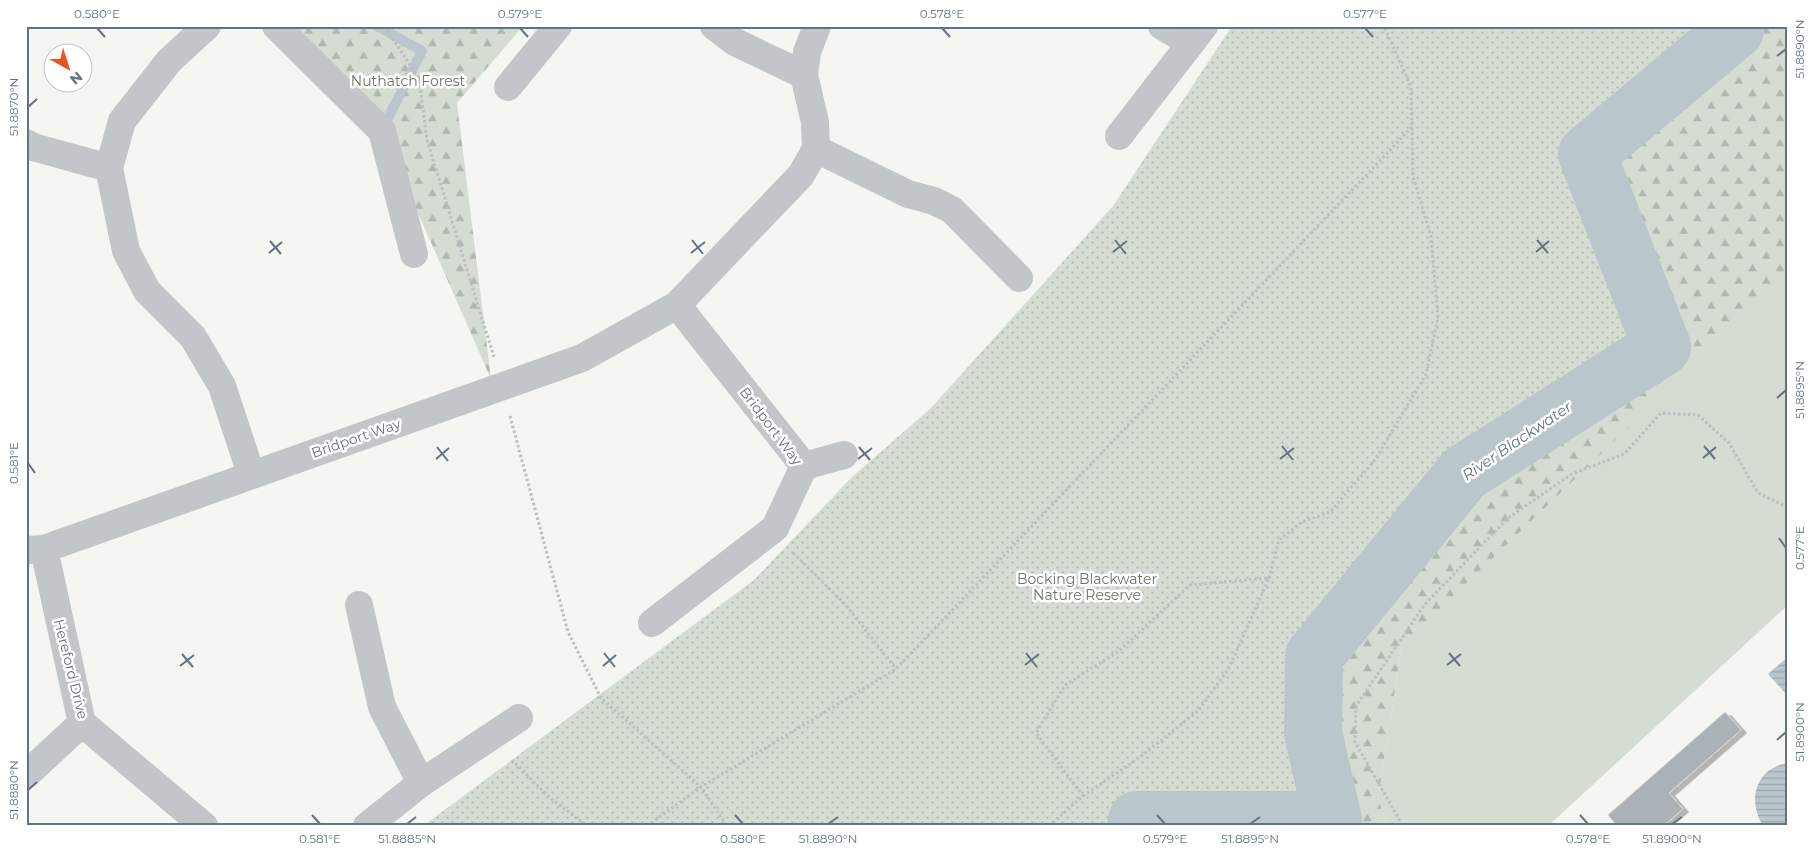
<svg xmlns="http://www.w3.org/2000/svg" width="1814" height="852" font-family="Montserrat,sans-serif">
<defs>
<pattern id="forest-firs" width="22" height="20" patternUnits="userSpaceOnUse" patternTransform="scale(1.25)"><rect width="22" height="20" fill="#d5dcd2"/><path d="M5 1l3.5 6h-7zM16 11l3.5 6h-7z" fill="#b0b7b0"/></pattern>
<pattern id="park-dots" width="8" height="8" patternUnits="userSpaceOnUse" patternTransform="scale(1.25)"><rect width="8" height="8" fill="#d5dcd2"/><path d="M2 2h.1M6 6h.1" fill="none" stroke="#b0b7b0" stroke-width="1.8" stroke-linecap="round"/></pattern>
<pattern id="water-rules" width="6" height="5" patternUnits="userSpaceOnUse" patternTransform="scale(1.25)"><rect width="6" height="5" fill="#bbc6cc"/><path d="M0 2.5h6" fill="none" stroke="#9ca5ab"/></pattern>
<filter id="shadow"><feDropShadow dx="5.5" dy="3" stdDeviation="0" flood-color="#0004"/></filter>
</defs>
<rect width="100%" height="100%" fill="#f5f5f1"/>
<path fill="#d5dcd2" d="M1788,26v579l-240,221h-161l-9,-28 24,-153 -839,181z"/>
<g fill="url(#forest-firs)">
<path d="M276,26h247l-66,77 34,276 -109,-248z"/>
<path d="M1493,26h295v242l-81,84 -305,293 -24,153 9,28h-322z"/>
</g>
<path fill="url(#park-dots)" d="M1232,26h503v4l-148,124 75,193 -198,126 -150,183 -1,77 20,87h-196l-1,6h-713l331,-246 98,-103 79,-69 182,-202z"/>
<g fill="url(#water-rules)">
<path d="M1788,657v39l-20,-22z"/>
<path d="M1788,763v63h-25c-16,-26 -8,-58 25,-63z"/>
</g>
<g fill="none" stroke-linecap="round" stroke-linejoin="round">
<path stroke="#bbc6cc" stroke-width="10" d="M377,26l45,25 -40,79"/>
<path stroke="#bbc6cc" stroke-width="58" d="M1136,826l1,-6h196l-20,-87 1,-77 150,-183 198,-126 -75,-193 148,-124v-4"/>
</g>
<path fill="#aab1b7" stroke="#d6d6d3" filter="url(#shadow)" d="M1725,712l16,18 -72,63 14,16 -20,17h-46l-9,-11z"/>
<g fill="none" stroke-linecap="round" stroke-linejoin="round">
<g stroke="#bcbec0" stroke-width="3" stroke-dasharray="2.5 2.5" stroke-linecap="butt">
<path d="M384,26l35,52 8,62 67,217"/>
<path d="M510,416l58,216 33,66 100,89 195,-118 516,-542"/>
<path d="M793,553l52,51 51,65"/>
<path d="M512,760l37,37 38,29"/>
<path d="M1083,796l57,-39 58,-46 31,-43 40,-90"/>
<path d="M647,826l54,-39 26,39"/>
<path d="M1049,826l34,-30 -47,-63 29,-48 54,-34 71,-66 79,-7 10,-38 23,-18 28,-10 45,-52 51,-86 12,-57 -7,-80 -18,-61 -2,-89 -27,-61"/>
<path d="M1400,826l-1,-7 -44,-77 1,-36 69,-102 83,-86 64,-44 52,-20 37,-41 37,2 31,28 29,50 25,12 5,-2"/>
</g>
<g stroke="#c2c6c9" stroke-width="28">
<path d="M207,26l-38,35 -47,60 -13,47 17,83 21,40 46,46 29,49 29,88"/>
<path d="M276,26l106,105 32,123"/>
<path d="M714,26l21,16 69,33"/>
<path d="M1162,26l29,17 13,-17"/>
<path d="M508,87l50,-61"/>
<path d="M1119,136l72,-93"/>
<path d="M26,143l7,4 76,21"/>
<path d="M816,149l92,45 26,7 18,9 67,68"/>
<path d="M677,305l124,-130 15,-26 -1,-27 -11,-47 3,-23 10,-26"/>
<path d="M804,466l40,-11"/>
<path d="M44,549l38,174 122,103"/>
<path d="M26,550l18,-1 538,-191 95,-53 127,161 -29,62 -123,95"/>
<path d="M359,605l23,102 39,76 -54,43"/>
<path d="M26,775l56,-52"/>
<path d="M421,783l98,-65"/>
</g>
</g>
<path fill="none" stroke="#637382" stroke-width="2" d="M97,28l8,9M520,28l8,9M942,28l8,9M1365,28l8,9M1777,56l9,-7M28,107l9,-8M692,240l11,14M1115,240l11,14M1537,240l11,13M270,241l11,13M1113,252l14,-11M1536,252l13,-11M269,253l13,-11M691,253l14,-11M1777,398l9,-8M1282,446l11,14M1704,446l11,13M437,447l11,14M859,447l11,13M1703,458l13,-11M436,459l13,-11M858,459l14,-11M1280,459l14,-11M28,463l7,10M1779,538l7,10M604,653l11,14M1026,653l11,14M1449,653l11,13M182,654l11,13M1025,665l14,-11M1447,665l14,-11M180,666l14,-11M603,666l13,-11M1777,740l9,-8M28,790l9,-8M312,815l8,9M735,815l8,9M1157,815l8,9M1580,815l8,9M407,824l9,-7M828,824l10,-7M1250,824l10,-7M1672,824l10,-7"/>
<g text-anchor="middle" stroke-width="5" stroke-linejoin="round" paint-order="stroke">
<g font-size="14" fill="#667962" stroke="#fff">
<text x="408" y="86">Nuthatch Forest</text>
<text x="1087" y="584">Bocking Blackwater<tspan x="1087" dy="16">Nature Reserve</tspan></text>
</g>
<g font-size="14" fill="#637382" stroke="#fff">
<text transform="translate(771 426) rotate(53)" y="5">Bridport Way</text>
<text transform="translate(356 438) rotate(-19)" y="5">Bridport Way</text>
<text transform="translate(71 669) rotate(76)" y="5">Hereford Drive</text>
</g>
<g font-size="15" font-style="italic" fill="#5f7680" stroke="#fff">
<text transform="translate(1517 441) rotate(-34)" y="5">River Blackwater</text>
</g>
</g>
<rect width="1814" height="852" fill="none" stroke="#ffffff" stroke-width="55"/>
<g transform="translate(68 68) rotate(141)"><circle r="24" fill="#ffffff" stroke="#c1c7cd"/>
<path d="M0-4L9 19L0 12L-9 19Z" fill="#e6551f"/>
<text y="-8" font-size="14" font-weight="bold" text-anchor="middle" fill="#637382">N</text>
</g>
<rect x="28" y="28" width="1758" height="796" fill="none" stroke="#637382" stroke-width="2"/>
<g font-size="12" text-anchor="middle" fill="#637382">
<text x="97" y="18">0.580°E</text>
<text x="520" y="18">0.579°E</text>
<text x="942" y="18">0.578°E</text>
<text x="1365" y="18">0.577°E</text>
<text transform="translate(1800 49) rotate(-90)" y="4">51.8890°N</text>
<text transform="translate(14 107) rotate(-90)" y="4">51.8870°N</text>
<text transform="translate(1800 390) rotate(-90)" y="4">51.8895°N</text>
<text transform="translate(14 463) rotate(-90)" y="4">0.581°E</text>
<text transform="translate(1800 548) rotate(-90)" y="4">0.577°E</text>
<text transform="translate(1800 732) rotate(-90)" y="4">51.8900°N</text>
<text transform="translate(14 790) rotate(-90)" y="4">51.8880°N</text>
<text x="320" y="843">0.581°E</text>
<text x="407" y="843">51.8885°N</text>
<text x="743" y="843">0.580°E</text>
<text x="828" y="843">51.8890°N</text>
<text x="1165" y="843">0.579°E</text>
<text x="1250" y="843">51.8895°N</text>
<text x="1588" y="843">0.578°E</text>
<text x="1672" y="843">51.8900°N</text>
</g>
</svg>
